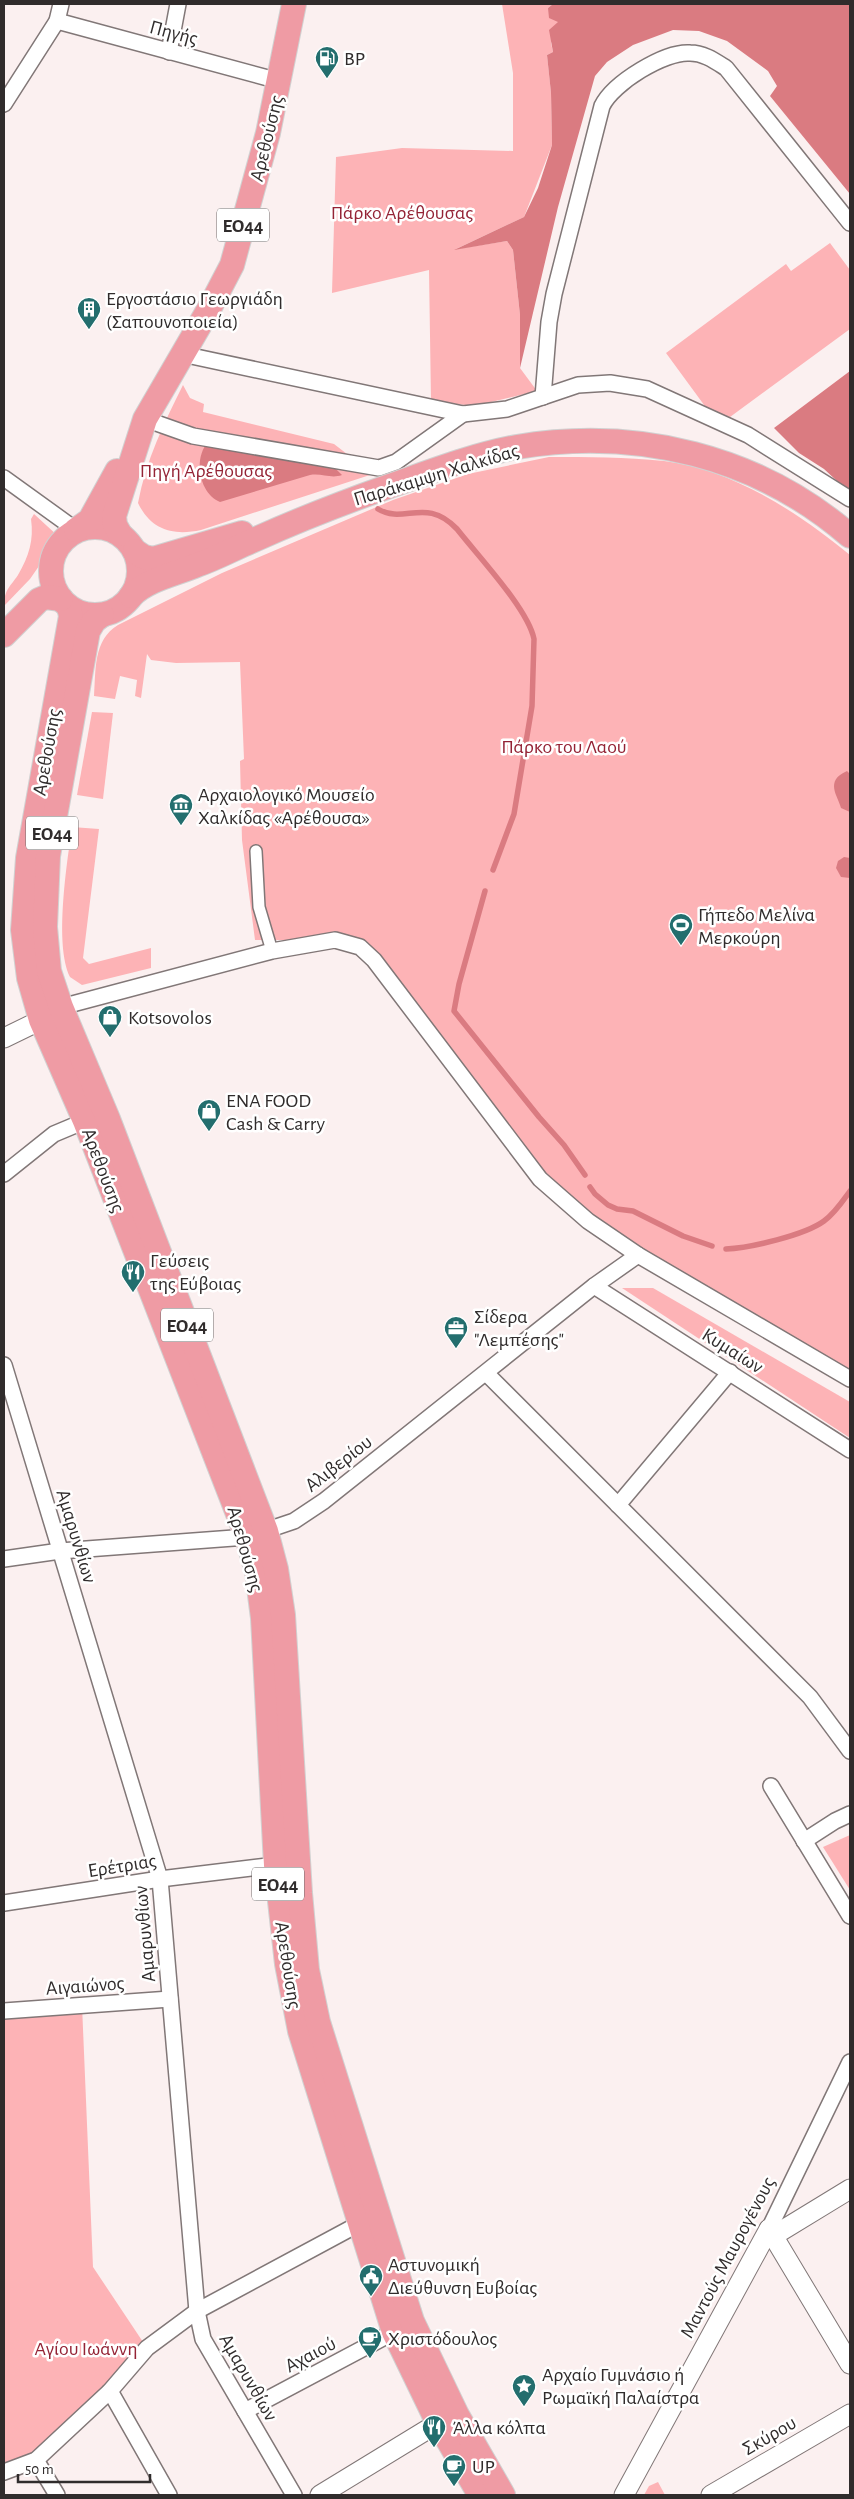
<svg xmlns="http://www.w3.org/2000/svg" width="854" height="2499" font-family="'Alegreya Sans',sans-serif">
<rect width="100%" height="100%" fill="#fbf0f0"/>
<g fill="#fdb3b6">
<path d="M502,4h51l-5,4 11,14 -8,21 2,9 -6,3 4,38 1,52 -28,72 -68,32 51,-8 6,9 7,65v53l17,23 -63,15 -43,-5 -2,-131 -97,23 4,-136 66,-9 111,3v-78z"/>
<path d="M830,243l20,27v59l-120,88 -23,-8 -41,-56 120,-89 5,7z"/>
<path d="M183,385l7,13 14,6 -1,8 131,32 39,30 -172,56c-28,6 -50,0 -63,-27 8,-43 26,-80 45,-118z"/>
<path d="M549,457c38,0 77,0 115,4 68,8 135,52 186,94v824l-212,-124 -98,-76 -166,-219 -39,-20h-80l-13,-100 -2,-79 4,-2 -4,-97 -64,1 -25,-3 -4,-6 -6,44 -6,-2 2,-16 -17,-4 -5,23 -21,-3c2,-26 -1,-56 24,-71l104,-52 171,-73 75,-26z"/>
<path d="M34,514l25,23 -29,42 -26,27c0,-16 6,-19 14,-31 11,-19 16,-35 13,-56z"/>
<path d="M92,712l21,1 -10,86 -26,-4z"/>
<path d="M72,827l27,2 -16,129 6,6 62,-16v20l-69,17 -12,-8c-16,-33 -3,-114 2,-150z"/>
<path d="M622,1288h31l197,114v36z"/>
<path d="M850,1835v55l-27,-43z"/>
<path d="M82,2005l11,262 54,81 -111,112 -32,12v-461z"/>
<path d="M658,2482l7,13h-21l5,-9z"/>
</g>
<g fill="#da7b81">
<path d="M553,4h297v190l-80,-98 7,-10 -9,-15 -41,-30 -28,-10 -26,-1 -40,15 -26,17 -12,14 -37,131 -38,161v-53l-7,-65 -6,-9 -53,9 70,-33 14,-29 14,-43 -1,-52 -4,-38 6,-3 -4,-22 9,-8 -9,-4 -1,-10z"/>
<path d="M850,371v122l-26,-24 -25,-16 -25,-25z"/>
<path d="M208,442l127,26 7,7c-11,4 -20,-2 -32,0l-90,27c-21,-9 -27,-43 -12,-60z"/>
<path d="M847,771l3,3v38l-9,-4c-3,-12 -17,-27 6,-37z"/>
<path d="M844,857l6,1v20l-9,-1 -5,-9 2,-7z"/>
</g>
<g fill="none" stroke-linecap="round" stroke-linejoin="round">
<g stroke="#da7b81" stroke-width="5.5">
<path d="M378,509c26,16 48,-13 79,20 21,27 71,80 77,110l-2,67 -18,108 -21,56"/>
<path d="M485,891l-26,93 -5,27 85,106 25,28 21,30"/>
<path d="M590,1187l5,7 13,11 9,4 16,2 50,25 29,10"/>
<path d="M726,1249c24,-1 79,-14 98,-28 11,-8 18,-19 26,-30"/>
</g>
<g stroke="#817777" stroke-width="14">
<path id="pedestrian" d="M256,851l3,56 13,44"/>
</g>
<g stroke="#817777" stroke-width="18">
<g id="minor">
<path d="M57,21l222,60"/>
<path d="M169,52l9,-48"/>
<path d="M4,104l53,-83 4,-17"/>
<path d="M182,354l281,60 44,-5 71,-24 32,-2 37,6 101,46 102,64"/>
<path d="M543,397l6,-75 5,-28 48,-188c11,-23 63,-55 88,-53 14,0 25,8 36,15l124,155"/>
<path d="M145,419l48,17 186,32 17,-6 67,-48"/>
<path d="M4,478l72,52"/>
<path d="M61,1007l211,-56 63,-11 25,7 14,13 166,219 48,42 50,34 212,124"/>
<path d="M4,1174l50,-40 31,-13"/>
<path d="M594,1286l256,164"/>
<path d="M4,1365l156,514 37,432 6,28 91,156"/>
<path d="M486,1373l324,324 40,54"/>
<path d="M618,1505l112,-133"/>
<path d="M4,1559l56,-8 187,-14 47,-16 30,-20 270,-215 44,-31"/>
<path d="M771,1786l79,130"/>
<path d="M804,1841l31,-20 15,-7"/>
<path d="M4,1903l156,-24 116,-14"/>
<path d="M4,2011l166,-12"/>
<path d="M769,2229l81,-167"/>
<path d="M110,2391l59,104"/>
<path d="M245,2411l149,-79"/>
<path d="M36,2460l21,35"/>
<path d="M4,2472l32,-12 74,-69 37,-43 50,-37 171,-92"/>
</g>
</g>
<g stroke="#817777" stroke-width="21">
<g id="tertiary">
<path d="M4,1038l37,-18"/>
<path d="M769,2229l81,135"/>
<path d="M773,2236l77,-47"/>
<path d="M320,2495l118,-72"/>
<path d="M624,2495l145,-266"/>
<path d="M711,2495l139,-81"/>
</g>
</g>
<g stroke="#d1d1d1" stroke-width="26">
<g id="primary">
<circle cx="95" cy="571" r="44"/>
<path d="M76,530l14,-10 27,-49"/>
<path d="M120,534l-5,-9 -1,-9 31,-97 64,-110 23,-44 36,-132 26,-129"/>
<path d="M135,551l9,6 9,2 89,-26"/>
<path d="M131,596c17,-17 45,-22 66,-31 20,-7 38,-17 57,-25 44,-20 88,-37 133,-53 43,-15 86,-32 130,-40 120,-20 241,9 333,89"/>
<path d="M69,607l2,9 -43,242 -5,72 6,48 12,42 44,101 162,416 10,35 6,46 13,247 11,99 13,67 94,301 44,91 42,72"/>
<path d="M102,615l-8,6 -6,10 -40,225 -3,71 4,44 12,36 47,112 158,412 10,38 7,46 17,278 7,77 11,52 94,299 45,94 46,80"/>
<path d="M4,635l35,-35 7,-3 15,2"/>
</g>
</g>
<use href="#pedestrian" stroke="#fff" stroke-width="11"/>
<use href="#minor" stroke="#fff" stroke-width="15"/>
<use href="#tertiary" stroke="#fff" stroke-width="19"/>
<use href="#primary" stroke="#ef9ba4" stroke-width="24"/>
</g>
<defs>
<g id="fuel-pin" transform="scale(1.25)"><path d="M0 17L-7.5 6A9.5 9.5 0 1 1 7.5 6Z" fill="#236e6e" stroke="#fff"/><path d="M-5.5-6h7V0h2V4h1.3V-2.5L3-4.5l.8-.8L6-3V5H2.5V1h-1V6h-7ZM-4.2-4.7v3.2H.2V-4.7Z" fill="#fff"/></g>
<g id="building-pin" transform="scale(1.25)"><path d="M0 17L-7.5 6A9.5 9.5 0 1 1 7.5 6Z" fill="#236e6e" stroke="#fff"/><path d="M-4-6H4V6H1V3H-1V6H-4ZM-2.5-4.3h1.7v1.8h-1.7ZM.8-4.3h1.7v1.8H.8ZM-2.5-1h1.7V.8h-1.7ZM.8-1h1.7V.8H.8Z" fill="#fff"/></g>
<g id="museum-pin" transform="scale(1.25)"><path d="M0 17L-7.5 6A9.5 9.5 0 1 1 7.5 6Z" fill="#236e6e" stroke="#fff"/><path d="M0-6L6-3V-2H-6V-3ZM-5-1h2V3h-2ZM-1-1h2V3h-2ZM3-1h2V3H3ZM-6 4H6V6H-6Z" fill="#fff"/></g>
<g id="stadium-pin" transform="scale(1.25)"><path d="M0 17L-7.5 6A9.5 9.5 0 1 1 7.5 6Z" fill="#236e6e" stroke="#fff"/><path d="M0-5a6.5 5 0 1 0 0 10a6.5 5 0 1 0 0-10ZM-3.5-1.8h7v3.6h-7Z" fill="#fff"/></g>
<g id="shop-pin" transform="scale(1.25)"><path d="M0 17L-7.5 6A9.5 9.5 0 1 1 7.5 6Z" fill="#236e6e" stroke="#fff"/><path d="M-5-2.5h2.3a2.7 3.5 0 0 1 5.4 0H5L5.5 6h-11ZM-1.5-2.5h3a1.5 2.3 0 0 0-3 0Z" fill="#fff"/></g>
<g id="restaurant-pin" transform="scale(1.25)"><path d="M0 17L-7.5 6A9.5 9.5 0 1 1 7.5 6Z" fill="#236e6e" stroke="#fff"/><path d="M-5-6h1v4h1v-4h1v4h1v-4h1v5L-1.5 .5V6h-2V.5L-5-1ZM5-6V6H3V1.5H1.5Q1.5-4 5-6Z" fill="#fff"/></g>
<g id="office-pin" transform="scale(1.25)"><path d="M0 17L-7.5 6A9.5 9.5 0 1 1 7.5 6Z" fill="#236e6e" stroke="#fff"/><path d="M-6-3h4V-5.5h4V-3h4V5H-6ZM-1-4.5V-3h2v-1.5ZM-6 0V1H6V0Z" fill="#fff"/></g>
<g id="civic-pin" transform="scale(1.25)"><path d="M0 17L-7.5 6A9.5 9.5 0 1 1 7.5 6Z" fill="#236e6e" stroke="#fff"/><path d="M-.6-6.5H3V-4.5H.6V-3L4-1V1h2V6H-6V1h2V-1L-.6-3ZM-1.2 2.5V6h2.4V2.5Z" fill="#fff"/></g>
<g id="cafe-pin" transform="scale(1.25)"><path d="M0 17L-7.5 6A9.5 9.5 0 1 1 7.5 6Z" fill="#236e6e" stroke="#fff"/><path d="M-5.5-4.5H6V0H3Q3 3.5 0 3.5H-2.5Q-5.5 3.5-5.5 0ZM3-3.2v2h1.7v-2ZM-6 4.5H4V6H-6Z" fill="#fff"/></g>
<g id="sight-pin" transform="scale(1.25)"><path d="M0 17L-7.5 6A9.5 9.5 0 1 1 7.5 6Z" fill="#236e6e" stroke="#fff"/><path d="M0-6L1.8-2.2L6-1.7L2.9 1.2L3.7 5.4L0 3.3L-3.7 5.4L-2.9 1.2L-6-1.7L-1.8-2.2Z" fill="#fff"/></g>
</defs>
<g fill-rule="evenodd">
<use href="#fuel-pin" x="327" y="58"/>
<use href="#building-pin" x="89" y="309"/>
<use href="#museum-pin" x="181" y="805"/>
<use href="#stadium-pin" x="681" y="925"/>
<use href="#shop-pin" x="110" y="1017"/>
<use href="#shop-pin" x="209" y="1111"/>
<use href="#restaurant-pin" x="133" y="1272"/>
<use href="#office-pin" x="456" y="1328"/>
<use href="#civic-pin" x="371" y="2276"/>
<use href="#cafe-pin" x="370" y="2338"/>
<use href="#sight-pin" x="524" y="2386"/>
<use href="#restaurant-pin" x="434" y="2427"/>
<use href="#cafe-pin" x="454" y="2466"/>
</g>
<g text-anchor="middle" stroke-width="5" stroke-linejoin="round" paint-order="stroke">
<g fill="#fff" stroke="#6e6b6b" stroke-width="1">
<rect x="217" y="208.5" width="52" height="33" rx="4"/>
<rect x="26" y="816.5" width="52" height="33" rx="4"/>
<rect x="161" y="1308.5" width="52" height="33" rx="4"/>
<rect x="252" y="1867.5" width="52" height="33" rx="4"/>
</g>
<g font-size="19" font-weight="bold" fill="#302c2c">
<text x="243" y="232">ΕΟ44</text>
<text x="52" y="840">ΕΟ44</text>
<text x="187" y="1332">ΕΟ44</text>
<text x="278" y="1891">ΕΟ44</text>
</g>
<g font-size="20" fill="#302c2c" stroke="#fff">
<text transform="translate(174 32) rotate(15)" y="7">Πηγής</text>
<text transform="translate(266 138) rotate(-76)" y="7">Αρεθούσης</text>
<text transform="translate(436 474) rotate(-17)" y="7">Παράκαμψη Χαλκίδας</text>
<text transform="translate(46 752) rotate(-80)" y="7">Αρεθούσης</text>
<text transform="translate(104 1170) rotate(69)" y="7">Αρεθούσης</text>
<text transform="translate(733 1350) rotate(32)" y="7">Κυμαίων</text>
<text transform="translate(338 1463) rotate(-38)" y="7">Αλιβερίου</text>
<text transform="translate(77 1536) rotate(73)" y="7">Αμαρυνθίων</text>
<text transform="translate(246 1549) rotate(74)" y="7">Αρεθούσης</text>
<text transform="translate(122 1865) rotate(-9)" y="7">Ερέτριας</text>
<text transform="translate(144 1934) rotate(-95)" y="7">Αμαρυνθίων</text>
<text transform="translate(289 1965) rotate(81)" y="7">Αρεθούσης</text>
<text transform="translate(85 1985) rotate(-4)" y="7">Αιγαιώνος</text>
<text transform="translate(727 2257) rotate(-62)" y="7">Μαντούς Μαυρογένους</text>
<text transform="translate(310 2354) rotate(-28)" y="7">Αχαιού</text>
<text transform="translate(249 2377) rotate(60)" y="7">Αμαρυνθίων</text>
<text transform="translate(769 2435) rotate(-30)" y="7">Σκύρου</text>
</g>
<g font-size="20" fill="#302c2c" stroke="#fff" text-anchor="start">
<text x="344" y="65">BP</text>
<text x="106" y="305">Εργοστάσιο Γεωργιάδη<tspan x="106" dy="23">(Σαπουνοποιεία)</tspan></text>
<text x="198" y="801">Αρχαιολογικό Μουσείο<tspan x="198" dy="23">Χαλκίδας «Αρέθουσα»</tspan></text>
<text x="698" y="921">Γήπεδο Μελίνα<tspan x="698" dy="23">Μερκούρη</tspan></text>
<text x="128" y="1024">Kotsovolos</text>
<text x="226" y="1107">ENA FOOD<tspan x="226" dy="23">Cash &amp; Carry</tspan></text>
<text x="150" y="1267">Γεύσεις<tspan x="150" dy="23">της Εύβοιας</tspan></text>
<text x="474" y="1323">Σίδερα<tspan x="474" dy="23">"Λεμπέσης"</tspan></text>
<text x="388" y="2271">Αστυνομική<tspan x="388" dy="23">Διεύθυνση Ευβοίας</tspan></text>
<text x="388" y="2345">Χριστόδουλος</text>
<text x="542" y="2381">Αρχαίο Γυμνάσιο ή<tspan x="542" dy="23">Ρωμαϊκή Παλαίστρα</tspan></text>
<text x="452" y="2434">Άλλα κόλπα</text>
<text x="472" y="2473">UP</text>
</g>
<g font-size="20" fill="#942335" stroke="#fff">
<text x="402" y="219">Πάρκο Αρέθουσας</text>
<text x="206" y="477">Πηγή Αρέθουσας</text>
<text x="564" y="753">Πάρκο του Λαού</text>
<text x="86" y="2355">Αγίου Ιωάννη</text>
</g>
</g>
<rect width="854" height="2499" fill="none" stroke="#302c2c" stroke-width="10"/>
<path d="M18 2474v8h132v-8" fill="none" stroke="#302c2c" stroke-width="2.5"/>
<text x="25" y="2474" font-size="15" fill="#302c2c" stroke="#ffffff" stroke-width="4" paint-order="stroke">50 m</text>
</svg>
